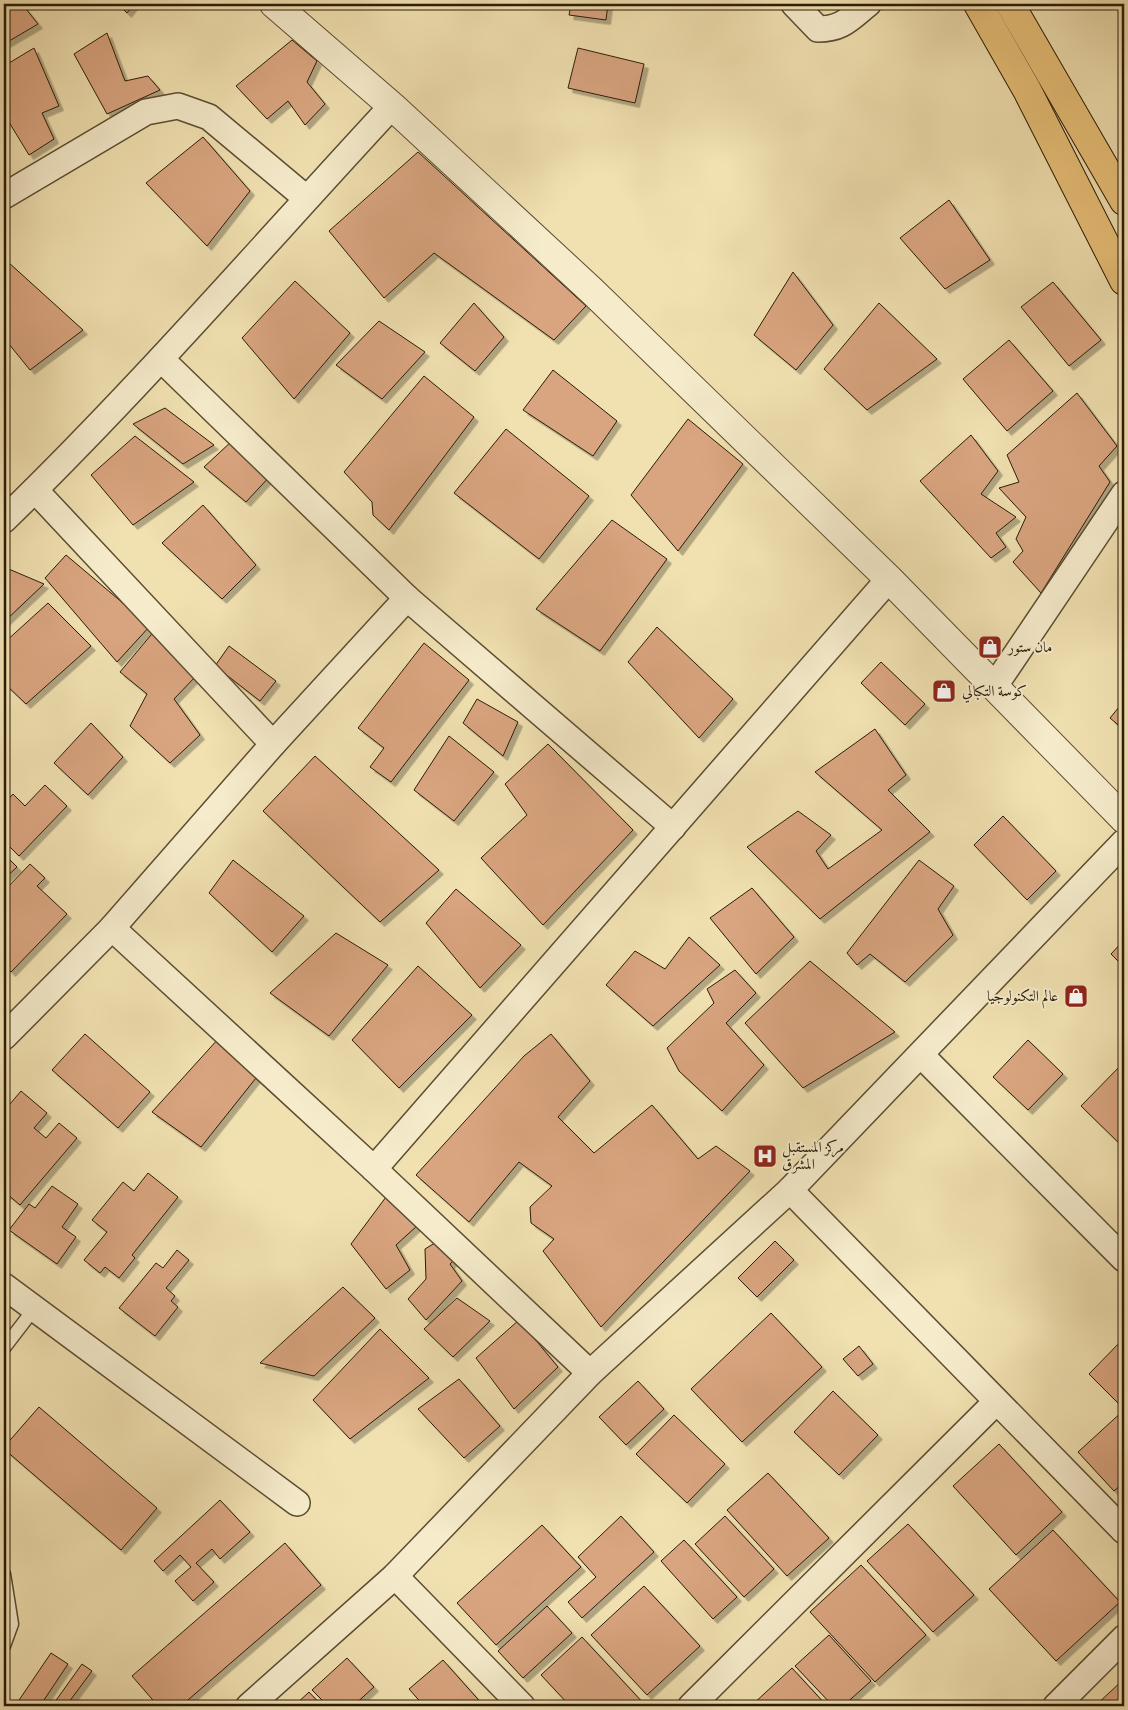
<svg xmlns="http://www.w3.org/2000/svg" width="1128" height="1710" font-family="'Libre Bodoni',Amiri,serif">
<defs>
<filter id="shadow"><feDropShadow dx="4.5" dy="4.5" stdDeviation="0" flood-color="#0004"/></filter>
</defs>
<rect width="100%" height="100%" fill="#f1e1b1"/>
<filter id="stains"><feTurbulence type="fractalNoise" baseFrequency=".004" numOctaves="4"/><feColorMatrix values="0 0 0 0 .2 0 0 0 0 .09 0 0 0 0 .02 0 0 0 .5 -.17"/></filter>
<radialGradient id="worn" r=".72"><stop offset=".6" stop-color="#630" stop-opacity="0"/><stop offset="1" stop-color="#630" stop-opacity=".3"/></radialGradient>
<g fill="#d9a580" stroke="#2a1c08" filter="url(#shadow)">
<path d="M4,4h18l16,20 -34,20z"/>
<path d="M118,4h16l-7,9z"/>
<path d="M571,4h37l-2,16 -37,-5z"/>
<path d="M107,33l18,48 23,-5 12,14 -53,24 -33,-60z"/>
<path d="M292,40l25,21 -10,21 18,22 -20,21 -17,-24 -21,18 -31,-33z"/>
<path d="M34,48l25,58 -17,7 12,26 -25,16 -25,-41v-48z"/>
<path d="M578,48l66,16 -9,39 -67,-15z"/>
<path d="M203,137l47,54 -43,55 -61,-63z"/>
<path d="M418,152l168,154 -32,34 -120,-87 -50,45 -55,-67z"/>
<path d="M949,200l41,60 -45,29 -45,-51z"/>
<path d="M8,262l75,68 -53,40 -26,-32v-74z"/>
<path d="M793,272l40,53 -37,45 -42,-35z"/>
<path d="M295,281l55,52 -56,66 -52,-61z"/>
<path d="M1053,282l48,58 -32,26 -48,-59z"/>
<path d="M474,303l30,34 -29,34 -35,-28z"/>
<path d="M879,303l58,56 -70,51 -43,-41z"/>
<path d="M379,321l46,31 -43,47 -46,-34z"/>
<path d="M1009,340l44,51 -46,40 -44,-52z"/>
<path d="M553,370l64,51 -24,35 -70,-46z"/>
<path d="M424,376l50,41 -85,113 -16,-15 -1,-13 -28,-30z"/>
<path d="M1077,393l40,53 -18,20 11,16 -69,111 -28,-31 10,-11 -7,-12 10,-22 -27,-29 20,-6 -12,-27z"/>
<path d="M165,408l49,37 -31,19 -50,-40z"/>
<path d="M688,419l55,45 -65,87 -47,-56z"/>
<path d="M506,429l83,67 -50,63 -85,-66z"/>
<path d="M971,435l27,36 -17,23 35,23 -20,16 10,14 -15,11 -71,-77z"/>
<path d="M135,436l59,46 -61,43 -42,-50z"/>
<path d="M232,441l40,33 -26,28 -42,-35z"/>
<path d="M203,505l53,60 -34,34 -60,-56z"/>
<path d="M612,520l55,39 -67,92 -64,-42z"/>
<path d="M66,555l84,71 -33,36 -72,-84z"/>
<path d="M4,567l40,17 -40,38z"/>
<path d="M48,603l43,43 -65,58 -22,-21v-40z"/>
<path d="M657,627l76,72 -34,39 -71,-76z"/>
<path d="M156,629l41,46 -23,24 26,36 -30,28 -40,-37 17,-32 -27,-22z"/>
<path d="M424,643l45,37 -78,102 -21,-15 14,-19 -26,-20z"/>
<path d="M229,646l47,35 -16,20 -45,-35z"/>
<path d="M881,662l44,42 -20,21 -44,-42z"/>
<path d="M477,699l41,23 -15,34 -40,-33z"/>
<path d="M1124,701v29l-14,-12z"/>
<path d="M91,723l32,34 -35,38 -34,-32z"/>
<path d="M875,729l31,46 -18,15 42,42 -110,87 -73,-72 51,-36 33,24 -15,16 12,18 54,-39 -67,-58z"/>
<path d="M449,736l45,36 -40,49 -40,-31z"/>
<path d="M548,744l85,86 -90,95 -62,-67 46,-43 -22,-31z"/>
<path d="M315,756l124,114 -59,52 -117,-111z"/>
<path d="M45,785l22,21 -48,50 -15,-15v-28l2,-2 -2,-2v-5l9,-10 12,12z"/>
<path d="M1003,816l53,55 -29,29 -53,-55z"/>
<path d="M4,854l13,13 -13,12z"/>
<path d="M233,860l71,56 -32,36 -63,-59z"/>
<path d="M919,860l35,26 -16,23 15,26 -48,47 -35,-28 -13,11 -10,-12z"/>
<path d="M30,864l15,14 -8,8 30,28 -56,58 -7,-7v-74z"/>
<path d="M752,888l42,49 -38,37 -46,-56z"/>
<path d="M456,889l65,56 -41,43 -54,-65z"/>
<path d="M336,933l52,32 -59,71 -59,-43z"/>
<path d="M689,937l31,28 -67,61 -47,-41 29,-34 30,18z"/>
<path d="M1124,940v27l-13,-13z"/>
<path d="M810,961l85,71 -92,56 -58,-65z"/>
<path d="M418,966l54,49 -73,73 -47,-48z"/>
<path d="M735,970l21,23 -30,30 38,42 -42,46 -43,-40 -12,-23 47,-45 -7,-14z"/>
<path d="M85,1034l65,58 -32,36 -66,-58z"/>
<path d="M551,1034l39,47 -32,36 36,36 58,-48 46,54 18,-13 34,25 -149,156 -58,-76 11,-12 -23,-16 -1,-16 22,-21 -33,-24 -50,60 -53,-47 108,-119z"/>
<path d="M219,1038l41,35 -59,74 -49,-35z"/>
<path d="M1028,1040l35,34 -35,36 -35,-33z"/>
<path d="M1124,1062v86l-43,-42z"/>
<path d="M21,1091l26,22 -13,15 12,10 13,-15 18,15 -57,67 -13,-11 -3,3v-86z"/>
<path d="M148,1173l30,24 -46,58 3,3 -16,20 -14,-11 -5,6 -16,-13 23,-28 -15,-12 31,-38 11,9z"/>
<path d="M52,1186l26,18 -16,23 14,10 -19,27 -48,-34 20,-26 6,4z"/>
<path d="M386,1197l32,28 -22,20 14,25 -24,19 -35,-45z"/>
<path d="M438,1241l20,15 -8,8 12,17 -36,39 -18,-21 18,-20 -1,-30z"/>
<path d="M775,1241l19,19 -37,37 -19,-19z"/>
<path d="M177,1250l12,10 -23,28 9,8 -4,5 7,6 -23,29 -36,-28 37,-45 7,5z"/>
<path d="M343,1287l32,31 -61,58 -54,-13z"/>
<path d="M457,1298l33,23 -37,36 -29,-28z"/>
<path d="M771,1313l51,54 -80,75 -51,-53z"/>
<path d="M519,1320l39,47 -44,42 -38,-51z"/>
<path d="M380,1329l49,49 -79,61 -37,-39z"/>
<path d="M1124,1338v62l-4,5 -31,-31z"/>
<path d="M859,1346l14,18 -15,12 -15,-17z"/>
<path d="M459,1379l41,47 -36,32 -46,-49z"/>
<path d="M638,1381l26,28 -38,36 -27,-28z"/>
<path d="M833,1391l45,44 -39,40 -45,-43z"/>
<path d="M39,1407l118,101 -36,42 -117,-101v-2z"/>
<path d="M1124,1410v72l-10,9 -36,-39z"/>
<path d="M674,1415l51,49 -38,39 -51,-49z"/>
<path d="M999,1444l63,68 -46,43 -63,-69z"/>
<path d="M768,1473l61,65 -42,38 -60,-66z"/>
<path d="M220,1500l30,32 -30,27 -8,-10 -16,14 18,19 -21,19 -18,-20 16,-14 -11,-12 -17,16 -9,-10z"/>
<path d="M621,1516l33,36 -72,66 -14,-16 28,-25 -18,-20z"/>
<path d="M725,1516l49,53 -30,28 -49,-53z"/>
<path d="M908,1524l66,71 -41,37 -66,-71z"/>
<path d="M542,1525l39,42 -85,78 -39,-42z"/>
<path d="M1053,1530l67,72 -64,59 -67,-72z"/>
<path d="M684,1540l53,57 -24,22 -52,-58z"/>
<path d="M285,1543l36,42 -140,121h-23l-26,-30z"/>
<path d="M861,1565l65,70 -51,47 -65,-70z"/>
<path d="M644,1586l56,60 -53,49 -56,-60z"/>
<path d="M547,1606l25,27 -49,45 -25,-27z"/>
<path d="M829,1635l42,46 -28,25h-10l-38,-40z"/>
<path d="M582,1637l64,69h-76l-29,-31z"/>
<path d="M51,1653l17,11 -28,42h-25z"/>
<path d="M347,1658l27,29 -21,19h-25l-16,-16z"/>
<path d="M443,1660l41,46h-60l-15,-17z"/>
<path d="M82,1664l10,7 -26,35h-14z"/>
<path d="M792,1668l35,38h-76z"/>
<path d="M1124,1679v27h-29z"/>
<path d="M309,1692l13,14h-28z"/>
</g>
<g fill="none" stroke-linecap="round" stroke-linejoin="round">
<g stroke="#5c4d32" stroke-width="15">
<g id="service">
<path d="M4,1348l30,-39"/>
<path d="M4,1574l8,50 -8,22"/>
</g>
</g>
<g stroke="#5c4d32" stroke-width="28">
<g id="minor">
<path d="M794,4l24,25c25,0 32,-11 50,-25"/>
<path d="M4,196l142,-84 32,-6 31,11 97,81"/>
<path d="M161,359l246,239 266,229"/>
<path d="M35,490l238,254"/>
<path d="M4,520c136,-132 260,-276 388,-414"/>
<path d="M994,687l130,-193"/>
<path d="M112,928l262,241 216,204"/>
<path d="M4,1037l108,-109 161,-184 134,-146"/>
<path d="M921,1055l203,204"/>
<path d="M374,1169l515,-590"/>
<path d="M790,1190l334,341"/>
<path d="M4,1286l293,217"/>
<path d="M395,1576l127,130"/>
<path d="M249,1706l146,-130 195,-203 200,-183 334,-348"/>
<path d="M691,1706l305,-304"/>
<path d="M1056,1706l68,-68"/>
</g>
</g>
<g stroke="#5c4d32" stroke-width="30">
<path id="tertiary" d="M274,4l118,102 200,185 297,288 235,240"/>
</g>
<g stroke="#2a1c08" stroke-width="30">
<g id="primary">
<path d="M978,4l49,86 97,191"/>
<path d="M1010,4l114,197"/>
</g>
</g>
<use href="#service" stroke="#f6eccc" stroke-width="12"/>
<use href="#minor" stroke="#f6eccc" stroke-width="25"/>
<use href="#tertiary" stroke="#f6eccc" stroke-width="28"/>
<use href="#primary" stroke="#e8c078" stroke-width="28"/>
</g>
<defs>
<g id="shop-square" transform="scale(1.25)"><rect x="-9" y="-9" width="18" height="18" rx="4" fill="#8f2418" stroke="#f6eccc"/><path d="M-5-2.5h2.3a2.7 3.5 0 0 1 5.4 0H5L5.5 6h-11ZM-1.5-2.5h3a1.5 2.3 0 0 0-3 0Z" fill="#fff"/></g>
<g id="hospital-square" transform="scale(1.25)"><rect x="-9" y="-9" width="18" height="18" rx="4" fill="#8f2418" stroke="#f6eccc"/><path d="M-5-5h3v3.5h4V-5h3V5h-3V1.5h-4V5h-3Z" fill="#fff"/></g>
</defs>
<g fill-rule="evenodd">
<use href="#shop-square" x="990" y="647"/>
<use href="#shop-square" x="944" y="691"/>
<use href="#shop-square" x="1076" y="996"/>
<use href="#hospital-square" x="765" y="1156"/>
</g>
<g text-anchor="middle" stroke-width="4" stroke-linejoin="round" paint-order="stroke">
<g font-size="15" fill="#2a1c08" stroke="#f6eccc" text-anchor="start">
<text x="1008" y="652">مان ستور</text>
<text x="962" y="696">كوسة التكبالي</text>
<text x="1058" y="1001" text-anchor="end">عالم التكنولوجيا</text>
<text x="782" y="1152">مركز المستقبل<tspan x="782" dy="17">المشرق</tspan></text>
</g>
</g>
<rect width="1128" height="1710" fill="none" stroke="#f1e1b1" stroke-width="20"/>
<rect x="5" y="5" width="1118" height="1700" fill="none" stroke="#2a1c08" stroke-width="2.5"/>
<rect x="10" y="10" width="1108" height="1690" fill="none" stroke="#2a1c08"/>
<rect width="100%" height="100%" filter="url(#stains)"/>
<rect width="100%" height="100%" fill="url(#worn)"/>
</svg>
